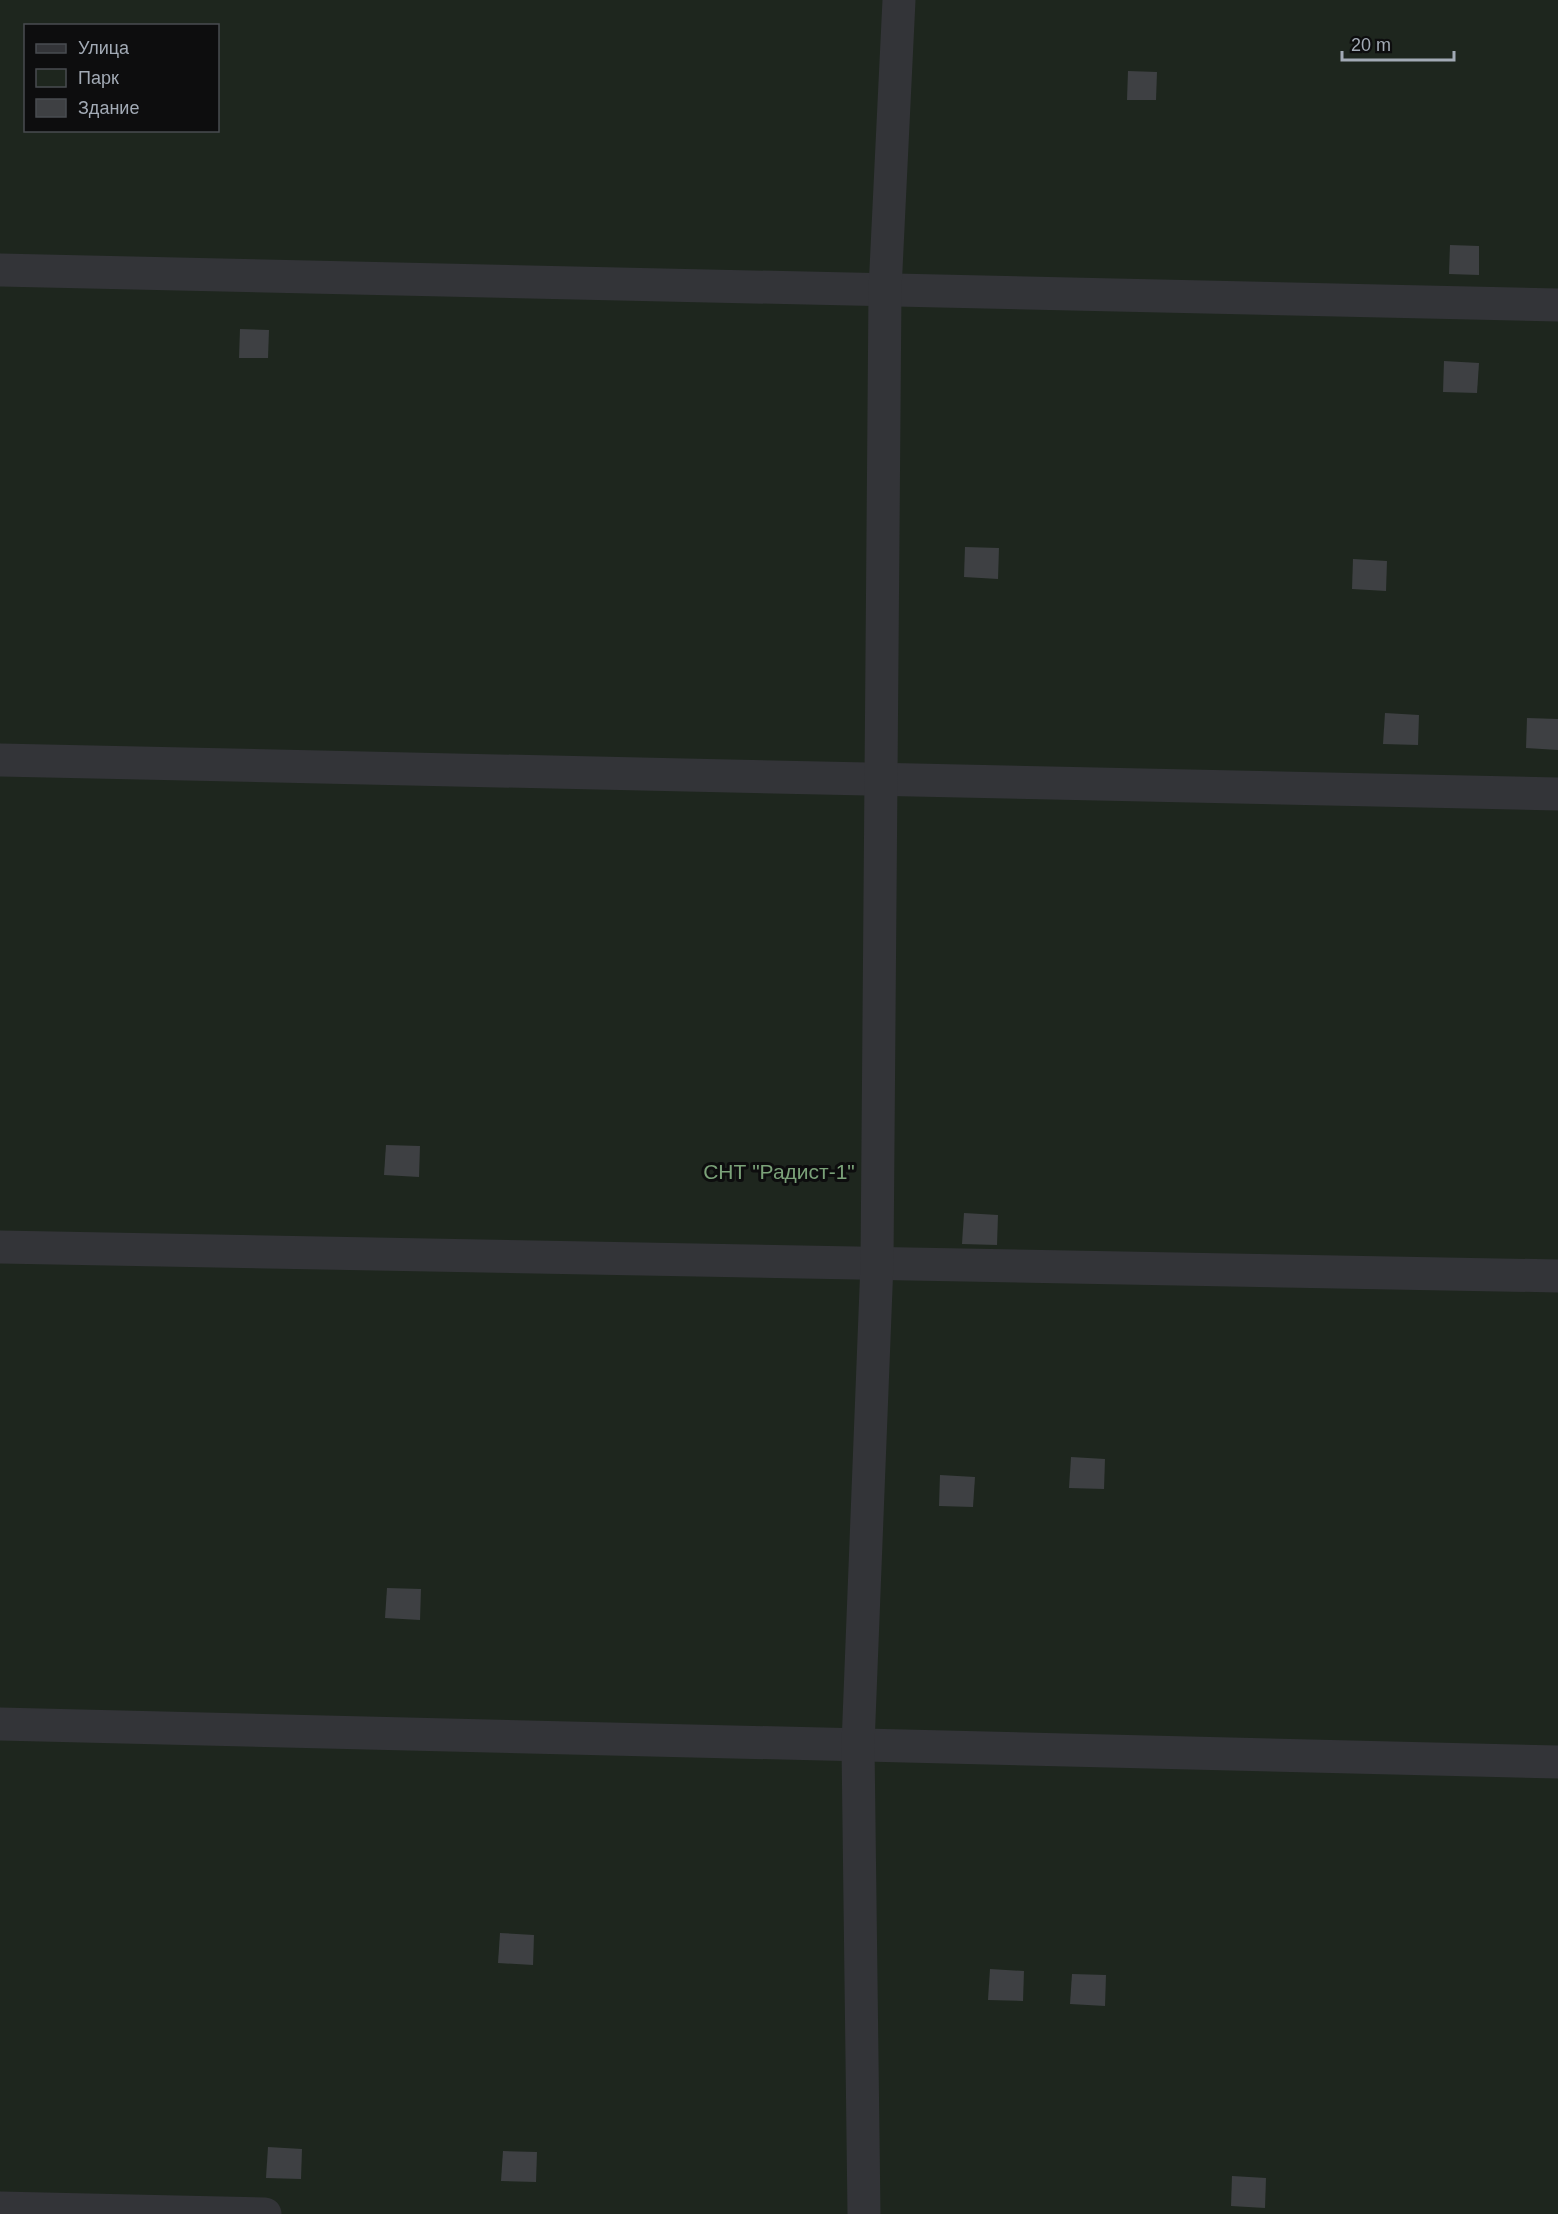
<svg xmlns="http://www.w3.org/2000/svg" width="1558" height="2214" font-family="Helvetica,sans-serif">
<rect width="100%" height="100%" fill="#121213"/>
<path fill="#1e261e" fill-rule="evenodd" d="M0,0h1558v2214h-1558zM26,26h192v104h-192z"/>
<g fill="#3e4043">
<path d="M1128,71l29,1 -1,28h-29z"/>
<path d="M1450,245l29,1v29l-30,-1z"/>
<path d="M240,329l29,1 -1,28h-29z"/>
<path d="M1444,361l35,2 -2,30 -34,-1z"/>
<path d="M965,547l34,1 -1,31 -34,-2z"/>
<path d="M1353,559l34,2 -1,30 -34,-2z"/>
<path d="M1385,713l34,2 -1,30 -35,-1z"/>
<path d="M1527,718l31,1v31l-32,-2z"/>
<path d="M386,1145l34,1 -1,31 -35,-2z"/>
<path d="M964,1213l34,2 -1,30 -35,-1z"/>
<path d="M1071,1457l34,2 -1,30 -35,-1z"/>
<path d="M940,1475l35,2 -2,30 -34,-1z"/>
<path d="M387,1588l34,1 -1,31 -35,-2z"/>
<path d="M500,1933l34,2 -1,30 -35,-2z"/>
<path d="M990,1969l34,2 -1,30 -35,-1z"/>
<path d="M1072,1974l34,1 -1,31 -35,-2z"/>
<path d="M268,2147l34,2 -1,30 -35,-1z"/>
<path d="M503,2151l34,1 -1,30 -35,-1z"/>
<path d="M1232,2176l34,2 -1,30 -34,-2z"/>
</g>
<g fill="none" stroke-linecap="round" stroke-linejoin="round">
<g stroke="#333438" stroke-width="33">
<path d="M0,270l1558,35"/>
<path d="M0,760l1558,34"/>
<path d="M0,1247l1558,29"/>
<path d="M0,1724l1558,38"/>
<path d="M0,2208l265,6"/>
<path d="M864,2214l-6,-469 19,-482 8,-973 14,-290"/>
</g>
</g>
<g text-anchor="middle" stroke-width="6" stroke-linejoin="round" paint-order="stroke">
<g font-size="21" fill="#7aa178" stroke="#0d0d0e">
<text x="779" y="1179">СНТ "Радист-1"</text>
</g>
</g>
<rect x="24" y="24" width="195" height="108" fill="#0d0d0e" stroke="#494c51" stroke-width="1.5"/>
<rect x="36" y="44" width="30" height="9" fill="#333438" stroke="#494c51" stroke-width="1.5"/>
<text x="78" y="54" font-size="18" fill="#a2aab5">Улица</text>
<rect x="36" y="69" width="30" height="18" fill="#1e261e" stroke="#494c51" stroke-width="1.5"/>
<text x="78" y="84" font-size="18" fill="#a2aab5">Парк</text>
<rect x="36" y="99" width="30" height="18" fill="#3e4043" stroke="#494c51" stroke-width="1.5"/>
<text x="78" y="114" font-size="18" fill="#a2aab5">Здание</text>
<path d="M1342 51v9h112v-9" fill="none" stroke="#a2aab5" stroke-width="3"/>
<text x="1351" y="51" font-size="18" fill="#a2aab5" stroke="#0d0d0e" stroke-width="4.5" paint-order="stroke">20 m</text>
</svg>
